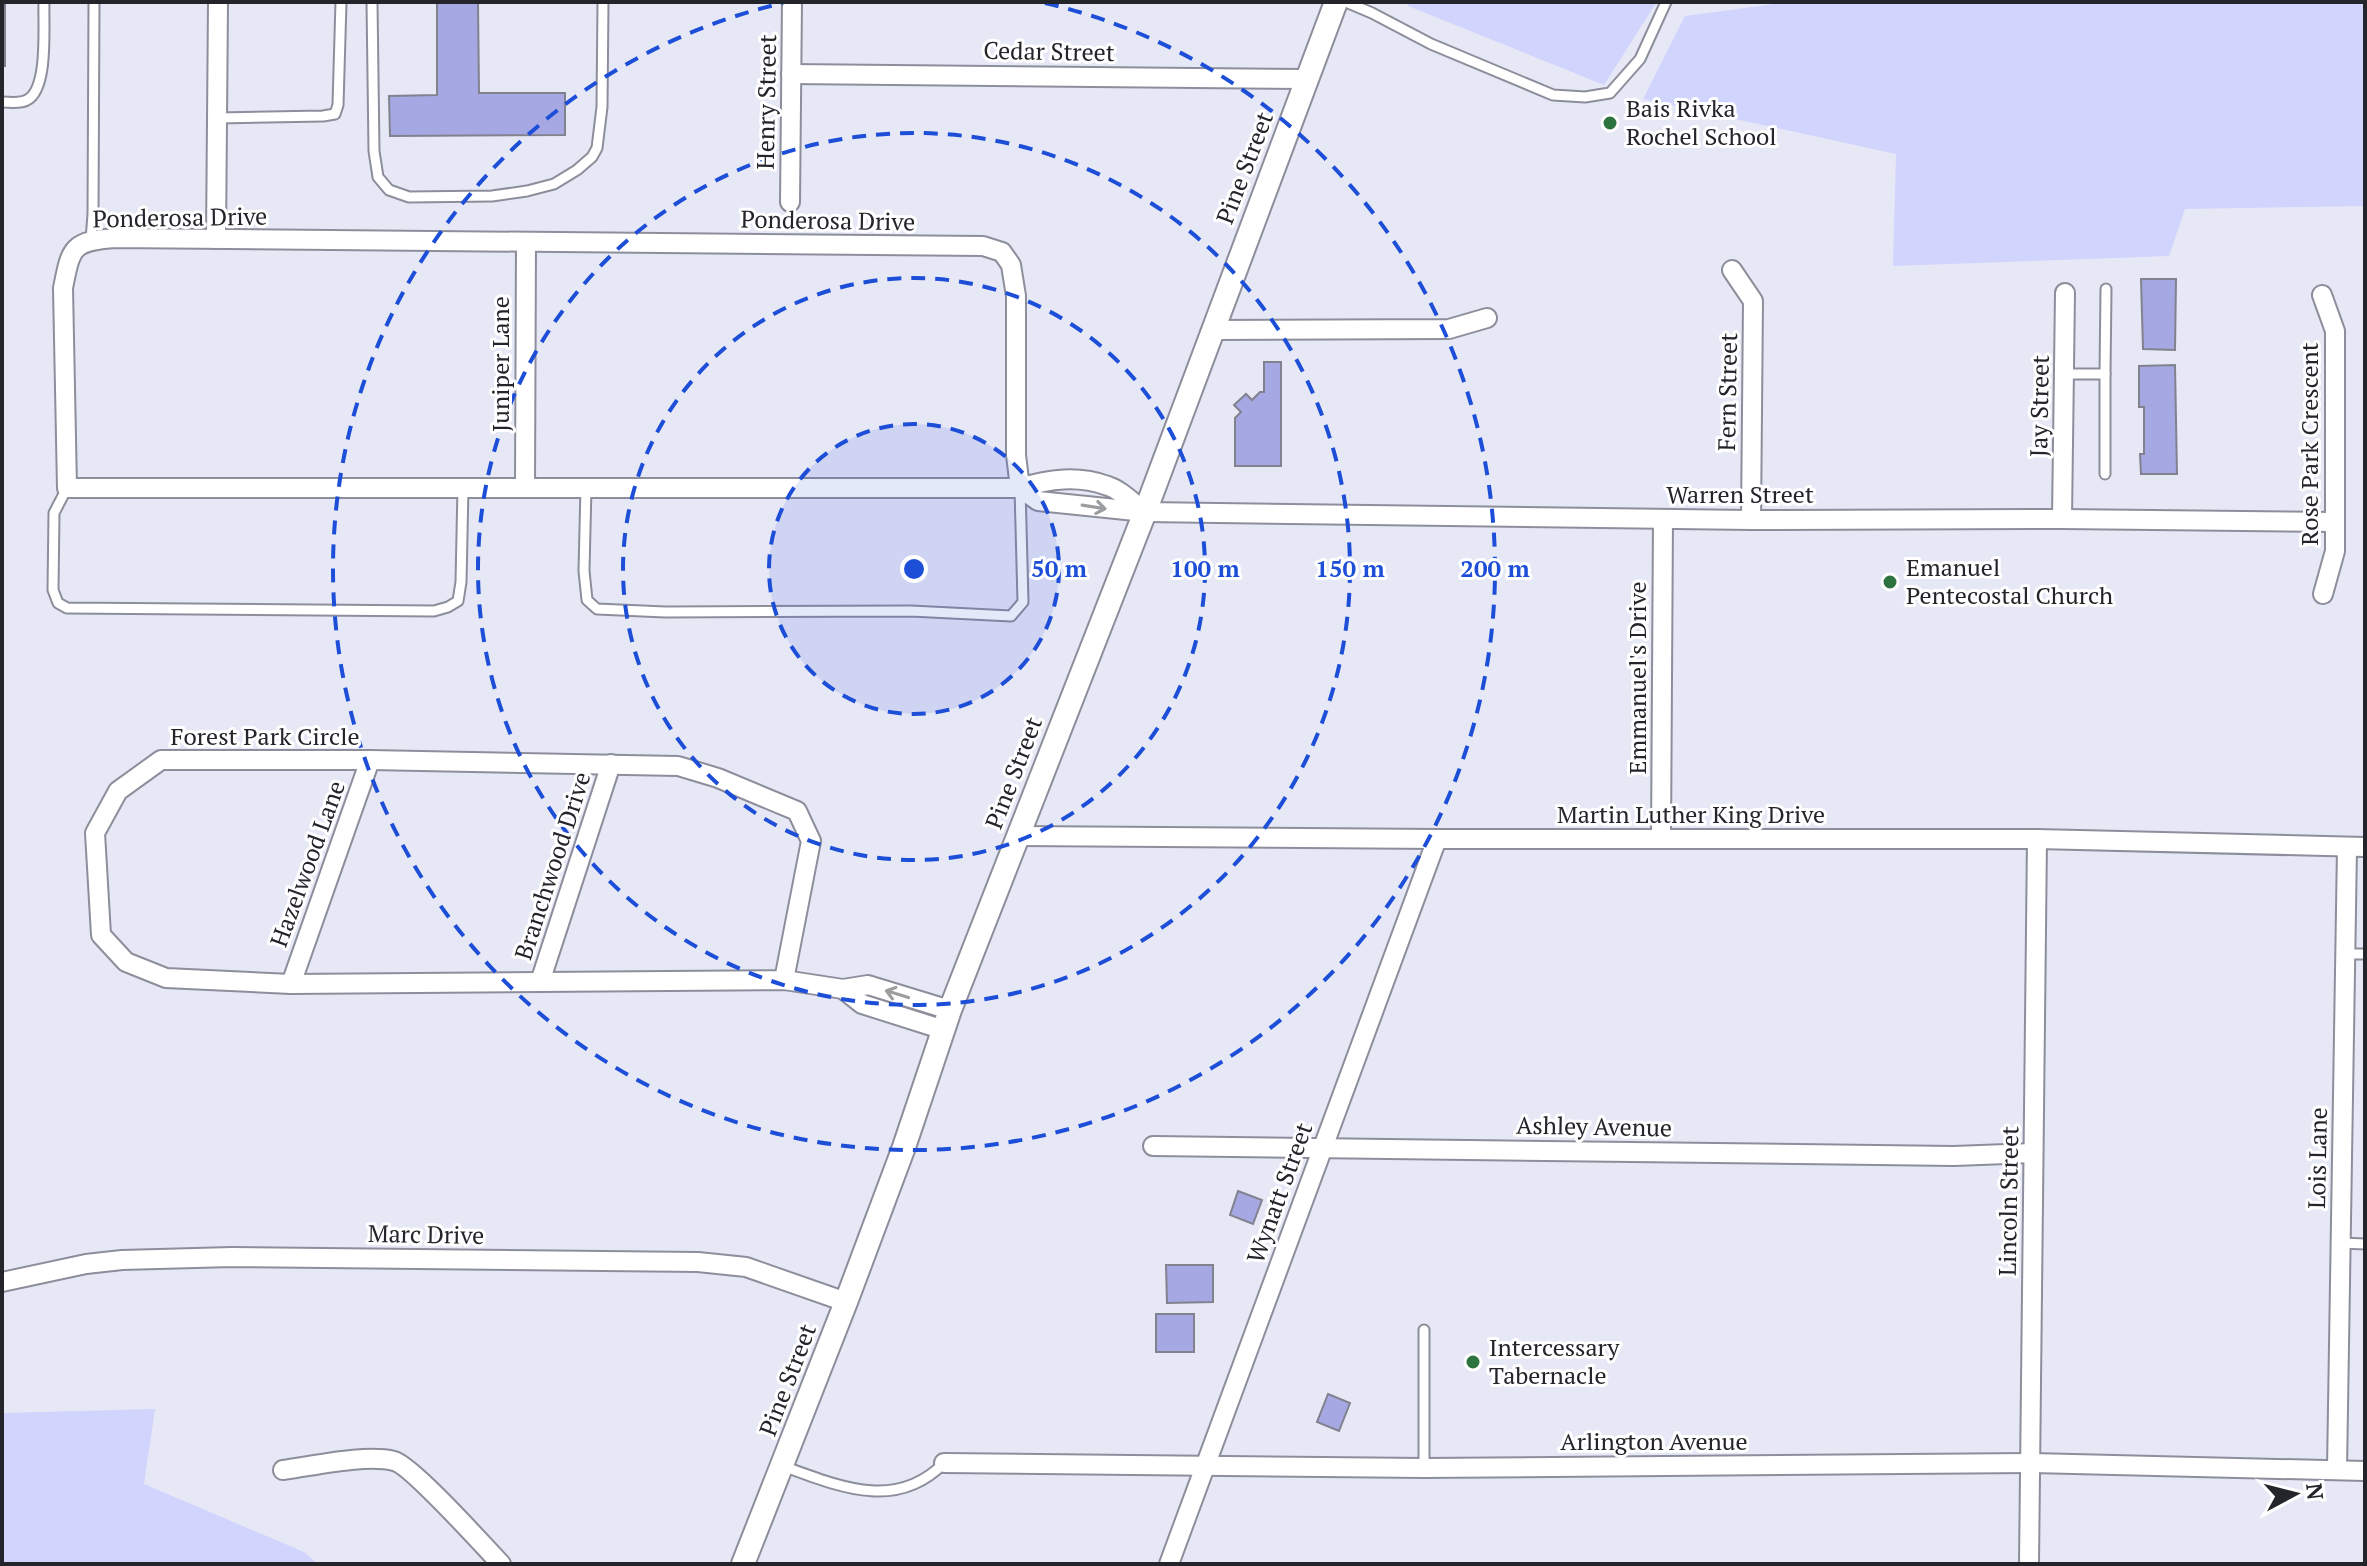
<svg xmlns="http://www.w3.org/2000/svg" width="2367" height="1566" font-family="'PT Serif',serif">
<rect width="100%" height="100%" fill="#e7e8f6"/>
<g fill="#d1d4fd">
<path d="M1408,2h246l2,1 -52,82 -196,-79z"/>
<path d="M1790,2h575v204l-180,3 -16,47 -276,10 3,-112 -253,-55 42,-83z"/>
<path d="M155,1409l-11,75 160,68 14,12h-316v-151z"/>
</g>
<g fill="#a5a8e2" stroke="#81828e" stroke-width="2">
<rect x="2" y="2" width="3" height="64"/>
<path d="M437,2h41l1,91h86v42l-175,1 -1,-40 48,-1z"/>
<path d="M2141,279h35l-1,71 -32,-1z"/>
<path d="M1264,362h17v104h-46v-48l6,-6 -7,-7 12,-11 6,6 8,-8h4z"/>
<path d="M2175,365l2,109h-36l-1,-20h4v-47h-5v-41z"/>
<path d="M1238,1191l24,9 -9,24 -23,-9z"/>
<path d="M1166,1265h47v37l-46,1z"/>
<rect x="1156" y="1314" width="38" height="38"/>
<path d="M1328,1394l22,9 -11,28 -22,-9z"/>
</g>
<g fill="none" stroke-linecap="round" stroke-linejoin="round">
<g stroke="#8d8e9b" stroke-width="13">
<g id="service">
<path d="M372,2l2,149 4,26 11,13 20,7 83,-1 35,-5 27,-7 23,-14 15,-13 5,-9 5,-41 1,-105"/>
<path d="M1346,2l26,11 59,31 122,51 32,2 25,-4 30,-34 26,-57"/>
<path d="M2,102c8,0 18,2 25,-2 22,-11 16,-76 17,-98"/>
<path d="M217,118l106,-2 12,-2 3,-9 3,-103"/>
<path d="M91,240l2,-26 1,-212"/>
<path d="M2064,374h41l1,-85"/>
<path d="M2105,474v-100"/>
<path d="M586,487l-2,84 3,29 10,9 68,3 246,-1 100,5 12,-14 -3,-114"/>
<path d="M67,488l-13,25 -1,77 5,13 9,5 367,3 14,-4 10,-6 3,-19 2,-94"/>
<path d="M2345,954h20"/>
<path d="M2341,1243l24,1"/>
<path d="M1424,1330v138"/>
<path d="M783,1466c55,20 113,46 161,-3"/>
</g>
</g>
<g stroke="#8d8e9b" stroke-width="22">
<g id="minor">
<path d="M791,74l516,5"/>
<path d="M790,202l2,-200"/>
<path d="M216,239l2,-237"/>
<path d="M1732,270l21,31 -2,219"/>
<path d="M2322,295l13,36v220l-12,43"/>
<path d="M1213,330l236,-1 38,-11"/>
<path d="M525,487l1,-245"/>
<path d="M1020,488h-953l-4,-200c8,-41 9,-47 53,-50l867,8 19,6 9,13 5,31v159l4,33 18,13 107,11c-11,-8 -24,-22 -37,-26 -30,-11 -59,-7 -88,2"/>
<path d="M1145,512l606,8 311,-1 273,3"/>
<path d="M2062,519l3,-226"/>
<path d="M1017,836l420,3h600l328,8"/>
<path d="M1661,839l2,-320"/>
<path d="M784,980l27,-139 -14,-30 -79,-33 -40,-12 -308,-6h-209l-43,31 -23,42 6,102 25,27 40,16 125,6 493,-4 59,9 25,-4 82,25"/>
<path d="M540,982l71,-218"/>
<path d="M291,984l79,-224"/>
<path d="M843,989l19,15 82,26"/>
<path d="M1153,1146l801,10 79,-3"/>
<path d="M2,1282l84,-18 36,-4 110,-3 466,5 48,5 100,35"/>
<path d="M944,1463l480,5 606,-5 335,8"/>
<path d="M283,1470c31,-4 82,-16 111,-9 17,4 90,85 107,103"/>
<path d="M2337,1470l10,-623"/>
<path d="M1169,1564l268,-725"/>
<path d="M2029,1564l8,-725"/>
</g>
</g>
<g stroke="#8d8e9b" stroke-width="26">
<path id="tertiary" d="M743,1564l103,-262 58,-155 46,-137 195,-498 191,-510"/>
</g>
<use href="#service" stroke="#fff" stroke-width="9"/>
<use href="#minor" stroke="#fff" stroke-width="18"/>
<use href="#tertiary" stroke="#fff" stroke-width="22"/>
</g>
<defs><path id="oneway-shaft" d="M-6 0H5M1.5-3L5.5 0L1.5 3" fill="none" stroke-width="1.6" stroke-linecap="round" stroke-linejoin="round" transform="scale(2)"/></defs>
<g stroke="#9c9d9f">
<use href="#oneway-shaft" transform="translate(1094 507) rotate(9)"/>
<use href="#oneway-shaft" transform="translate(897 994) rotate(-163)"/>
</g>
<circle cx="914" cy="569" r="145" fill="#1d4ed8" fill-opacity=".12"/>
<g fill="none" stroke="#1d4ed8" stroke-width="4" stroke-dasharray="14 10">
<circle cx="914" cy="569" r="145"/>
<circle cx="914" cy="569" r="291"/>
<circle cx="914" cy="569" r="436"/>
<path d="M1045 3A581 581 0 1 1 783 3"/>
</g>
<g fill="#2d733f" stroke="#fff" stroke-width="3">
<circle cx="1610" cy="123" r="8"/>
<circle cx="1890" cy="582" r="8"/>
<circle cx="1473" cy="1362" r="8"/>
</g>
<g text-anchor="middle" stroke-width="6" stroke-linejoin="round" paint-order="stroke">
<g font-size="24" fill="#24252a" stroke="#fff">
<text transform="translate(1049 52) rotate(1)" y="8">Cedar Street</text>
<text transform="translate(767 102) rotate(-89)" y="8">Henry Street</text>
<text transform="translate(1245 168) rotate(-69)" y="8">Pine Street</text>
<text transform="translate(180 218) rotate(-1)" y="8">Ponderosa Drive</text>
<text transform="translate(828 221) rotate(1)" y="8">Ponderosa Drive</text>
<text transform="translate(501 364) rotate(-90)" y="8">Juniper Lane</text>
<text transform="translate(1728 392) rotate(-89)" y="8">Fern Street</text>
<text transform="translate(2040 406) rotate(-89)" y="8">Jay Street</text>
<text transform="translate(2310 444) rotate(-90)" y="8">Rose Park Crescent</text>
<text x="1740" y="503">Warren Street</text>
<text transform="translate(1638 678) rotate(-90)" y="8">Emmanuel's Drive</text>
<text x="265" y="745">Forest Park Circle</text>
<text transform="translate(1014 773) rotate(-69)" y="8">Pine Street</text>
<text x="1691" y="823">Martin Luther King Drive</text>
<text transform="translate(308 864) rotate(-70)" y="8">Hazelwood Lane</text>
<text transform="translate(553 866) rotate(-72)" y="8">Branchwood Drive</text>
<text transform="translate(1594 1127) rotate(1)" y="8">Ashley Avenue</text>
<text transform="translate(2318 1158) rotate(-89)" y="8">Lois Lane</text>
<text transform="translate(1280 1193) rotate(-70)" y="8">Wynatt Street</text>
<text transform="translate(2009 1201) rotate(-89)" y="8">Lincoln Street</text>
<text transform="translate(426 1235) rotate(1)" y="8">Marc Drive</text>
<text transform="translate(788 1380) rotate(-69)" y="8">Pine Street</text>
<text x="1654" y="1450">Arlington Avenue</text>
</g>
<g font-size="24" fill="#24252a" stroke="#fff" text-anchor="start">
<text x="1626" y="117">Bais Rivka<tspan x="1626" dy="28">Rochel School</tspan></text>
<text x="1906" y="576">Emanuel<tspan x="1906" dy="28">Pentecostal Church</tspan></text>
<text x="1489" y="1356">Intercessary<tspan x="1489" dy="28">Tabernacle</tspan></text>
</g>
</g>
<circle cx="914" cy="569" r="12" fill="#1d4ed8" stroke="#fff" stroke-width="4"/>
<g font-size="24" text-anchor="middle" font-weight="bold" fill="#1d4ed8" stroke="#fff" stroke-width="6" stroke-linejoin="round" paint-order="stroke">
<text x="1059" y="577">50 m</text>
<text x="1205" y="577">100 m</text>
<text x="1350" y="577">150 m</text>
<text x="1495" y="577">200 m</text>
</g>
<rect width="2367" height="1566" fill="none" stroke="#24252a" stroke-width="8"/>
<g transform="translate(2295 1494) rotate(83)" stroke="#ffffff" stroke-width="6" paint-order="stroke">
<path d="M0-6L14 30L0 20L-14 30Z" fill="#24252a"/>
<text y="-12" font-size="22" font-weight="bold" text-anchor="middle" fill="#24252a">N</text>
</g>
</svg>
